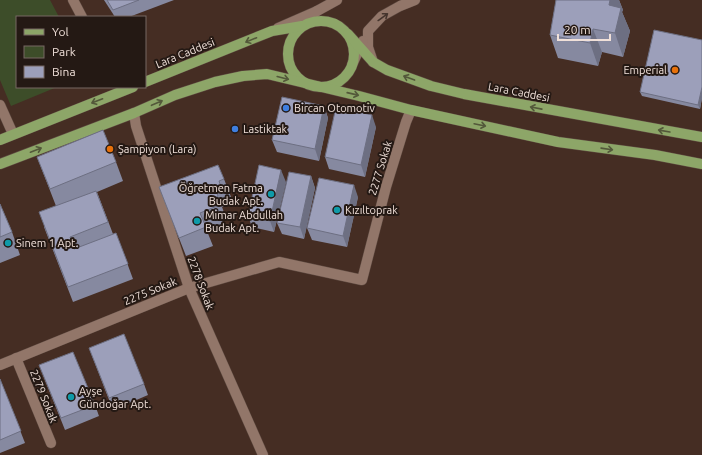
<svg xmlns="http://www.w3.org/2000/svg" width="702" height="455" font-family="Ubuntu,sans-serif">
<rect width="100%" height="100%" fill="#452d23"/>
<path fill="#3d4d29" d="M0,0h50l9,17h-42v70h40l-46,19 -11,-26z"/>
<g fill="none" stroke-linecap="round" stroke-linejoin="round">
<g stroke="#5e4a41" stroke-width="11">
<g id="street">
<path d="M73,0l9,17"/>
<path d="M0,105l13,29"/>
<path d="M16,358l35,85"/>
<path d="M0,365l189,-77 90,-26 83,18 24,-93 20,-65 5,-12"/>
</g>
</g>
<g stroke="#5e4a41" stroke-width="11">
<g id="secondary">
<path d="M312,16l5,-5 20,-11"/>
<path d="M278,28l39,-17"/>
<path d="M373,62l-5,-15v-16l14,-15 18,-10 15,-6"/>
<path d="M352,65l11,-24"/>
<path d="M134,113l2,13 53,162 74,167"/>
</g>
</g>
<g stroke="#5e4a41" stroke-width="11">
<g id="primary">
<circle cx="321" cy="54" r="33"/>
<path d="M348,34l25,28 14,8 44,16 33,8 238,43"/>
<path d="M145,82l127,-51 30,-5"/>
<path d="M0,140l133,-53"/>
<path d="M0,164l134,-51 41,-18 40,-13 28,-6 24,-2 92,22 52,14 147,32 97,13 47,9"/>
</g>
</g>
<use href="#street" stroke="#927669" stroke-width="10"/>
<use href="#secondary" stroke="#927669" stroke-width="10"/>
<use href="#primary" stroke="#8da668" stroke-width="10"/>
</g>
<g fill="#8689a0">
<path d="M104,0h70l-45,17h-14z"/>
<path d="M556,0h63l4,10 -1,2 8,19 -7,26 -21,-5 -4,14 -40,-8 -8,-23z"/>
<path d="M702,40v58l-2,11 -58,-13 -2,-4z"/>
<path d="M324,106l4,12 -9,43 -42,-9 -5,-12z"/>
<path d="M376,127l-11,50 -36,-8 -4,-12z"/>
<path d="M37,157l79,5 7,19 -26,11 16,42 3,-1 17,46 -60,23 -29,-75 12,-21z"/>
<path d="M311,176l4,12 -11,51 -22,-5 -5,-11z"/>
<path d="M224,179l7,18 -6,2 3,6 -6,2 3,8 -4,2 3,8 -17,6 6,15 -27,10 -27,-69z"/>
<path d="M286,182l-12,50 -22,-5 -4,-11z"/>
<path d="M358,197l-11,50 -35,-7 -5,-12z"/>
<path d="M0,204l12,28 8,23 -20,8z"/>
<path d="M89,348l55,36 4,11 -35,15z"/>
<path d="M39,365l56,40 4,11 -34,14z"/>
<path d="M0,379l25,64 -25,10z"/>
</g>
<g fill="#6d6f82">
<path d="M610,0h9l4,10 -1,2 8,19 -7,26 -8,-24 -6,-28z"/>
<path d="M593,29l9,23 -4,14 -8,-23z"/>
<path d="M702,87v11l-2,11 -2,-4z"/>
<path d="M324,106l4,12 -9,43 -4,-12z"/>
<path d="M372,115l4,12 -11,50 -4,-12z"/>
<path d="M281,170l5,12 -12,50 -4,-11z"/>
<path d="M311,176l4,12 -11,51 -4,-12z"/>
<path d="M354,185l4,12 -11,50 -4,-11z"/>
</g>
<g fill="#9c9fba" stroke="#6d6f82">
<path d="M107,0h32l-26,10z"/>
<path d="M556,0h54l-1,5 12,3 -6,25 -22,-4 -3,14 -40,-8z"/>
<path d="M654,30l48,10v47l-4,18 -58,-13z"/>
<path d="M282,97l42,9 -9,43 -43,-9z"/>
<path d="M336,107l36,8 -11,50 -36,-8z"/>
<path d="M103,130l13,32 -66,27 -13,-32z"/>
<path d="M218,165l6,14 -5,2 2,6 -6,2 3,7 -4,2 3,8 -17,7 6,14 -27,11 -20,-51z"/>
<path d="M259,165l22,5 -11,51 -22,-5z"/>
<path d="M289,172l22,4 -11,51 -23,-4z"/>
<path d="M319,178l35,7 -11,51 -36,-8z"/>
<path d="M96,191l12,31 -38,15 4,12 42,-16 12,31 -60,23 -29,-75z"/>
<path d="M0,204l12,28 -12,5z"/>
<path d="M124,334l20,50 -35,14 -20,-50z"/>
<path d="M73,352l22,53 -34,13 -22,-53z"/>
<path d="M0,379l21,52 -21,9z"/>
</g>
<defs><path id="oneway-shaft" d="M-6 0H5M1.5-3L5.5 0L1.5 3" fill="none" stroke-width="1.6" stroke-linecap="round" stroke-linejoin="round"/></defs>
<use stroke="#45352e" href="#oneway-shaft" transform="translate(383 17) rotate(-36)"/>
<g stroke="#53583a">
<use href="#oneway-shaft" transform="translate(251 40) rotate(158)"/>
<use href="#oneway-shaft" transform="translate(283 78) rotate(14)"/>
<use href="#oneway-shaft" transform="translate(409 78) rotate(-160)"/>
<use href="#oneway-shaft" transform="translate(353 94) rotate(13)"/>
<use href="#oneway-shaft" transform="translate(97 101) rotate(159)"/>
<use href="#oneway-shaft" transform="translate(157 103) rotate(-23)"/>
<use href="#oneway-shaft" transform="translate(536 108) rotate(-169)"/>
<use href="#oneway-shaft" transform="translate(480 125) rotate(12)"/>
<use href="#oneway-shaft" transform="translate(664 131) rotate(-170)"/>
<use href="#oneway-shaft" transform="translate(607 149) rotate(8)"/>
<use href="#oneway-shaft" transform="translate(36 150) rotate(-21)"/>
</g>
<g fill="#e8710a" stroke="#241914" stroke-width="1.5">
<circle cx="675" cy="70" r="4"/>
<circle cx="110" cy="149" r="4"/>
</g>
<g fill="#3f7fe0" stroke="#241914" stroke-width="1.5">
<circle cx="286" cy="108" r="4"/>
<circle cx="235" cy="129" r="4"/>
</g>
<g fill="#0f9aa8" stroke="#241914" stroke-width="1.5">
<circle cx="271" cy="194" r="4"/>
<circle cx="337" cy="210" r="4"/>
<circle cx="197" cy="221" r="4"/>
<circle cx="8" cy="243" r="4"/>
<circle cx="71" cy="397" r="4"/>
</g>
<g text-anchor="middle" stroke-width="4" stroke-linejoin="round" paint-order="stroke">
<g font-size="11" fill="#f0e0d9" stroke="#241914">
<text transform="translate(185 53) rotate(-22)" y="4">Lara Caddesi</text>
<text transform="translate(519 92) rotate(11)" y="4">Lara Caddesi</text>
<text transform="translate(380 168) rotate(-73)" y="4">2277 Sokak</text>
<text transform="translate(201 283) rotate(69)" y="4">2278 Sokak</text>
<text transform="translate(150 291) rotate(-22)" y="4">2275 Sokak</text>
<text transform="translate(44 396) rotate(68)" y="4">2279 Sokak</text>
</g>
<g font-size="11" fill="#f0e0d9" stroke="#241914" text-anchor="start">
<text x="667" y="74" text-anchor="end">Emperial</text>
<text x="294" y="112">Bircan Otomotiv</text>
<text x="243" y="133">Lastiktak</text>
<text x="118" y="153">Şampiyon (Lara)</text>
<text x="263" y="192" text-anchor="end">Öğretmen Fatma<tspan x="263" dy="13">Budak Apt.</tspan></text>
<text x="345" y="214">Kızıltoprak</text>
<text x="205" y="219">Mimar Abdullah<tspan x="205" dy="13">Budak Apt.</tspan></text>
<text x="16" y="247">Sinem 1 Apt.</text>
<text x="79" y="395">Ayşe<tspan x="79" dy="13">Gündoğar Apt.</tspan></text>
</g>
</g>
<rect x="16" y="16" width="130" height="72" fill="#241914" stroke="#766963"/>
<rect x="24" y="29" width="20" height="6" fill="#8da668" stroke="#766963"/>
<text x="52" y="36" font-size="12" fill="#f0e0d9">Yol</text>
<rect x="24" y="46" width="20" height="12" fill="#3d4d29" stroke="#766963"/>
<text x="52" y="56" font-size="12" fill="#f0e0d9">Park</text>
<rect x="24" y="66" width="20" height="12" fill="#9c9fba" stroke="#766963"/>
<text x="52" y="76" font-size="12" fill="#f0e0d9">Bina</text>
<path d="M558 34v6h52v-6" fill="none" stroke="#f0e0d9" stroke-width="2"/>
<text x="564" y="34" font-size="12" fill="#f0e0d9" stroke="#241914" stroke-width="3" paint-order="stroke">20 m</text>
</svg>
